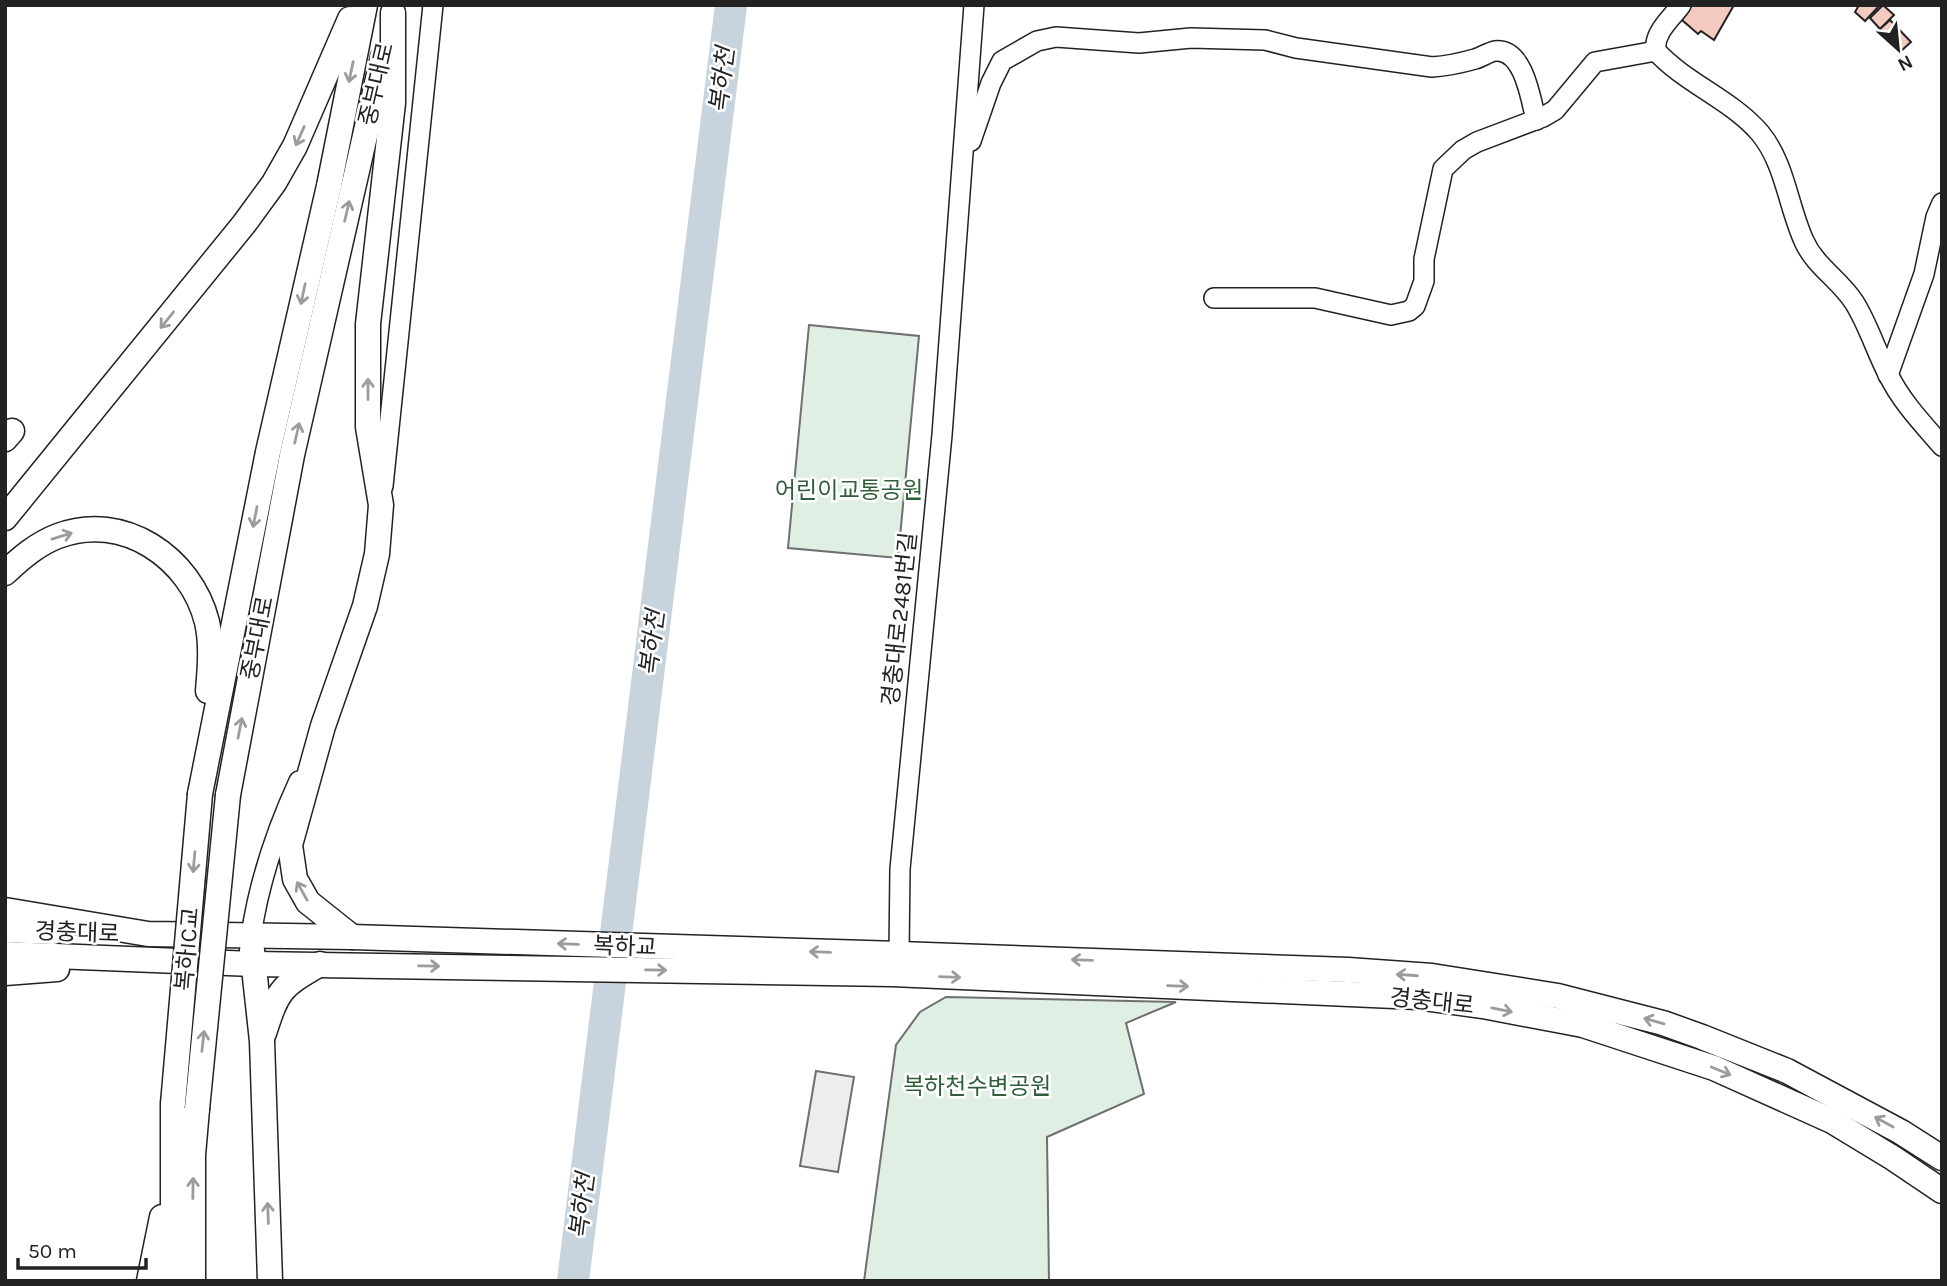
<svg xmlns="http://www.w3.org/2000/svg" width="1947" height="1286" font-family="Karla,'Noto Sans KR',sans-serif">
<rect width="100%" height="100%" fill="#fff"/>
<g fill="#e0efe3" stroke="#6f6f6f" stroke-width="2">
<path d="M809,325l110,11 -21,222 -110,-10z"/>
<path d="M946,997l230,5 -50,21 18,71 -97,43 2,144h-185l32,-236 24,-33z"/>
</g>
<path fill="#ededed" stroke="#6f6f6f" stroke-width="2" d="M816,1071l38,6 -16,95 -38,-6z"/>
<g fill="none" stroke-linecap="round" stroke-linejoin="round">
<path stroke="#c7d3dd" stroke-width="32" d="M573,1281l158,-1276"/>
</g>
<g fill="#f3c9c0" stroke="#222" stroke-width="2">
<path d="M1692,5h42l-20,35 -13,-9 -3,3 -16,-14z"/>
<path d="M1859,5h21l-15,16 -10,-9z"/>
<path d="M1883,5l11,10 -14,14 -10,-11z"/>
<path d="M1890,20l21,22 -10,9 -21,-22z"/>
</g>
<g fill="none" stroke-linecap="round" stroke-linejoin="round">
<g stroke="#222" stroke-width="22">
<g id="minor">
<path d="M1681,5c-10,14 -28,28 -25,46 29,32 76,49 104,82 25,30 28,73 44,108 11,25 35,38 50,61 14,22 22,49 34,72 13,27 34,49 54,72"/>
<path d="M971,141l20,-58 11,-22 35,-20 19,-4 83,6 52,-5 74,2 31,8 136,19c15,-1 29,-4 43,-8 7,-2 14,-7 20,-8 29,-3 36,49 41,69"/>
<path d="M1214,298h101l76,17 18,-4 6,-5 9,-25v-22l19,-90 20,-19 14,-8 66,-25 12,-7 40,-48 61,-11"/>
<path d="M1888,375l36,-101 12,-57 6,-14"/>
<path d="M383,486l50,-481"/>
<path d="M251,936c8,-55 25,-105 48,-155"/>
<path d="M899,954l1,-85 42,-434 32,-430"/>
</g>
</g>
<g stroke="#222" stroke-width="27">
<g id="major">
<path d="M5,439l7,-8"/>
<path d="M5,518l239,-294 30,-41 21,-37 55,-127"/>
<path d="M5,573c16,-15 32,-29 53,-37 65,-25 133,22 149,86 5,22 3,46 1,69"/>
<path d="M200,794l68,-342 61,-266 36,-181"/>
<path d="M228,795l64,-340 91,-398"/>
<path d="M5,910l143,24 204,3 547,17 449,16 84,6 126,20 105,27 39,14 85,34 114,61 41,26"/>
<path d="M5,930l48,2"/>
<path d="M352,937l-44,-35 -13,-23 -5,-34 33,-119 42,-120 12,-52 4,-49 -13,-78v-103l25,-221v-90"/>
<path d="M252,950l10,91 8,240"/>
<path d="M5,954l248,10 639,10 525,23 66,9 100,19 131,43 118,53 61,37 49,33"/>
<path d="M5,973l52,-4"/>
<path d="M264,1033c14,-43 16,-46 56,-69"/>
<path d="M173,1104v177"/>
<path d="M149,1281l13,-64"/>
<path d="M193,1281v-126l4,-46"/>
</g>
</g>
<use href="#minor" stroke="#fff" stroke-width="19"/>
<use href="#major" stroke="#fff" stroke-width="24"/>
<g stroke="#222" stroke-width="27" stroke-linecap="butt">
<g id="major-bridge">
<path d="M173,1104l27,-310"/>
<path d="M197,1109l31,-314"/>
</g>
</g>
<use href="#major-bridge" stroke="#fff" stroke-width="24"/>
</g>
<defs><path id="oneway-shaft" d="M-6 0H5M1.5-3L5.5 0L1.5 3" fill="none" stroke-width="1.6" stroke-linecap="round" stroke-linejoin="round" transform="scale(1.75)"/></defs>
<g stroke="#9c9c9c">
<use href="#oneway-shaft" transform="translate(351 72) rotate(102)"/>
<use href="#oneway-shaft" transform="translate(300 136) rotate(114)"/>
<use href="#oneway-shaft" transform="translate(347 211) rotate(-77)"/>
<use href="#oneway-shaft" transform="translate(303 294) rotate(102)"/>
<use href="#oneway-shaft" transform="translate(167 320) rotate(129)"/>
<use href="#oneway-shaft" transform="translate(368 389) rotate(-90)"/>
<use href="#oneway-shaft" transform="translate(297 433) rotate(-77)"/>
<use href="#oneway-shaft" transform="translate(255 517) rotate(101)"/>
<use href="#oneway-shaft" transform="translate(62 536) rotate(-17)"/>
<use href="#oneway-shaft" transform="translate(240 728) rotate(-79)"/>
<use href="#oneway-shaft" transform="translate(194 862) rotate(95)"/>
<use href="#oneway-shaft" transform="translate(302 891) rotate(-119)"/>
<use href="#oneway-shaft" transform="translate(568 944) rotate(-178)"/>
<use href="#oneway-shaft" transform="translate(820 952) rotate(-178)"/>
<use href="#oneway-shaft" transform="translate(1082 960) rotate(-178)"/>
<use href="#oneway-shaft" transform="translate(429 966) rotate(1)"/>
<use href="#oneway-shaft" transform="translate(656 970) rotate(1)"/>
<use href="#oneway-shaft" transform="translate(1407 975) rotate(-176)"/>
<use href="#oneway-shaft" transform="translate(950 977) rotate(2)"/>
<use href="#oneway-shaft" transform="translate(1178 986) rotate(2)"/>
<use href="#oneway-shaft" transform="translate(1502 1010) rotate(11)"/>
<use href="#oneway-shaft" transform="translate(1654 1021) rotate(-164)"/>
<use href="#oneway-shaft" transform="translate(203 1041) rotate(-84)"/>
<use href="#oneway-shaft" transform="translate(1721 1071) rotate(22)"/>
<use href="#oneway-shaft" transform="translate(1884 1122) rotate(-151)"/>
<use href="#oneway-shaft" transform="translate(193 1188) rotate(-89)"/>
<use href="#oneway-shaft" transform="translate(268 1213) rotate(-92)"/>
</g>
<g text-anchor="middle" stroke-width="5" stroke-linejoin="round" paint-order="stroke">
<g font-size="23" fill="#222" stroke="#fff">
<text transform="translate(376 84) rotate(-77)" y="8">중부대로</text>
<text transform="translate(899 619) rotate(-84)" y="8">경충대로2481번길</text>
<text transform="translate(257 638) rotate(-79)" y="8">중부대로</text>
<text transform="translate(77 932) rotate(2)" y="8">경충대로</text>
<text transform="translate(625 946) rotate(2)" y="8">복하교</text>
<text transform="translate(187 949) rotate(-85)" y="8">복하IC교</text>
<text transform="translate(1432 1001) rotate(6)" y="8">경충대로</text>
</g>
<g font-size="23" fill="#2f5e38" stroke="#fff">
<text x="849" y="498">어린이교통공원</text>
<text x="977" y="1094">복하천수변공원</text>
</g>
<g font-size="24" font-style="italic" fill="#222" stroke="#fff">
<text transform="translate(722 80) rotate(-83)" y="8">복하천</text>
<text transform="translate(652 643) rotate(-83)" y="8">복하천</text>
<text transform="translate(582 1206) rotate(-83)" y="8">복하천</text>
</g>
</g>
<rect width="1947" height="1286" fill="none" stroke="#222222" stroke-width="14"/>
<g transform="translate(1898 49) rotate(153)" stroke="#ffffff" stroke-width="5" paint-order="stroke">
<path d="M0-5L12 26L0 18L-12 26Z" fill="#222222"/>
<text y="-10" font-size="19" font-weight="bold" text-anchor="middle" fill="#222222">N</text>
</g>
<path d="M18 1258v10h128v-10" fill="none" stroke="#222222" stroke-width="3.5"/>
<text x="28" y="1258" font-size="21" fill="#222222" stroke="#ffffff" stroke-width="5" paint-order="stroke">50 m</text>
</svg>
